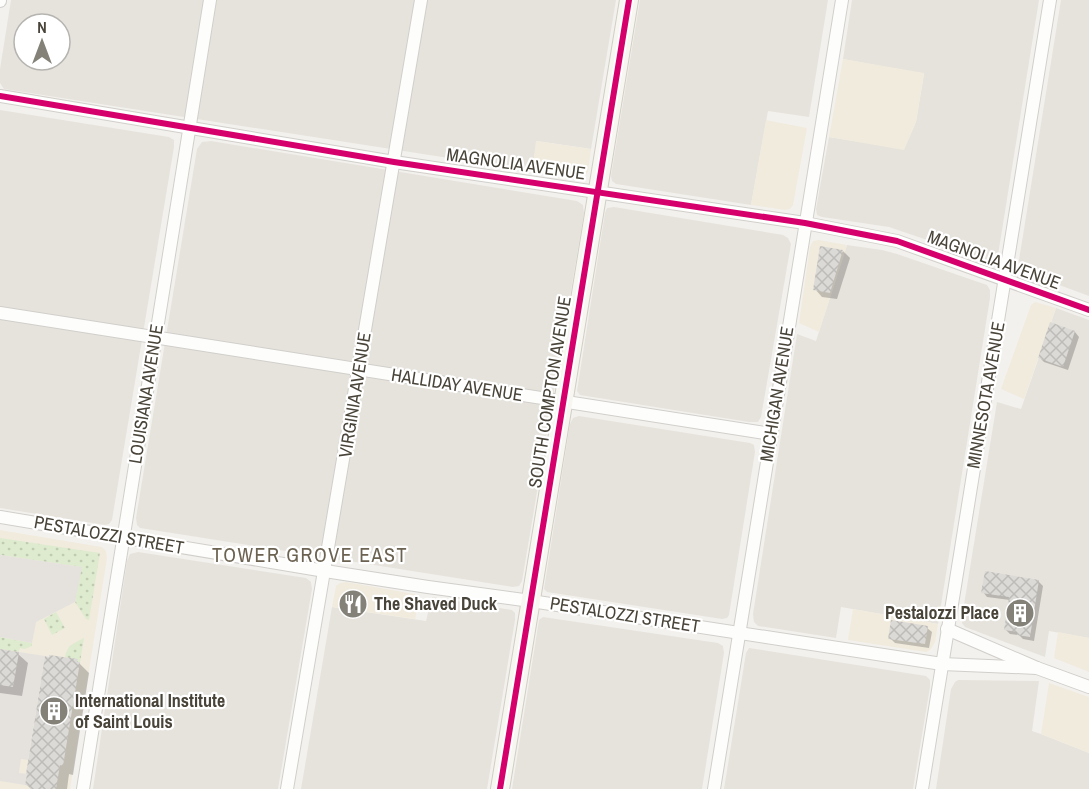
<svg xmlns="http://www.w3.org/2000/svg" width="1089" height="789" font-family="'Archivo Narrow',sans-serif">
<defs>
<pattern id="grass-dots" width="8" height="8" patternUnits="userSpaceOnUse" patternTransform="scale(1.5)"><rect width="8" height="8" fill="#deebcf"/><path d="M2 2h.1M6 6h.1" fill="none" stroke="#c0cbb2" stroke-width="1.8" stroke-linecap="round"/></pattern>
<pattern id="building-cross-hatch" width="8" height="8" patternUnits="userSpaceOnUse" patternTransform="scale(1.5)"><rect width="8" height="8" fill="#dcdad6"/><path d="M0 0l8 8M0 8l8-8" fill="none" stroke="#bebcb8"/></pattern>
</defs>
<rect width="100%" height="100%" fill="#f3f1ed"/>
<g fill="#e6e3dc" fill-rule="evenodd">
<path d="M11,0h605l-25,149 -54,-8 -5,30 -528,-82 -4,-6v-14zM24,24h36v36h-36z"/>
<path d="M640,0h188l-19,117 -41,-6 -17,94 -135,-21 -4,-3 -1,-5z"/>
<path d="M852,0h187l-41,255 -5,5h-7l-97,-33 -67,-10 -5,-2 -1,-6 13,-72 75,12 12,-27 8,-48 -81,-15z"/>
<path d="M1061,0h28v296l-65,-24 -4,-4 -1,-8z"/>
<path d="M0,110l169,27 5,3v7l-62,373 -3,4 -4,1 -105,-17z"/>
<path d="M211,141l366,60 6,4 1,8 -62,368 -3,5 -6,1 -373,-59 -3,-3 -1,-7 61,-369 5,-7z"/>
<path d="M614,207l169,28 5,3 3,6 -30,173 -3,5h-9l-169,-27 -3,-4 28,-178 2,-5z"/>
<path d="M847,245l35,5 15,4 90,31 3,5v8l-52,326 -97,-17 -5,31 -78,-12 -4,-4 -1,-8 44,-280 19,7z"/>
<path d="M1056,308l33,12v318l-40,-7 -4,26 -80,-30 -3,-4v-6l35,-215 24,7z"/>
<path d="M579,416l171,27 4,2 1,7 -26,163 -2,3 -5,1 -175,-27 -3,-3 26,-165 3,-6z"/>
<path d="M138,552l168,26 5,4 1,7 -34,200h-185l34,-228 3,-7z"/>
<path d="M432,597l80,13 3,3v7l-28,169h-186l31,-182 94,14z"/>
<path d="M543,617l175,26 5,3 1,7 -22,136h-190l27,-169z"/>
<path d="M749,648l177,28 4,4v7l-17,102h-189l22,-136z"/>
<path d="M958,680l81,1 -7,50 9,3 48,19v36h-153l15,-100 4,-7z"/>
</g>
<g fill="#f1ebde">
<path d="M843,59l81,14 -8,49 -12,28 -75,-13z"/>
<path d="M766,120l41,8 -14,77 -3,4 -5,1 -34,-5z"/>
<path d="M536,141l55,8 -3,23 -3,4 -6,1 -47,-6z"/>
<path d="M819,240l28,5 -28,87 -20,-9 11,-76 3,-6z"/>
<path d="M1035,302l21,6 -32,91 -23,-10 30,-84z"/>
<path d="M0,530l102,17 4,4 1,7 -37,231h-70z"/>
<path d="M346,582l74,13 -5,24 -83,-12 4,-21 4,-3z"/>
<path d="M853,609l85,15 -3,18 -4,7 -5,3 -78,-12z"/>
<path d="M1058,632l31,6v34l-35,-14z"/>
<path d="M1049,683l40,14v56l-48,-19z"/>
</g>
<g fill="url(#grass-dots)">
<path d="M0,538l100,15 -11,67 -3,-1 -11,-17 6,-35 -81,-12z"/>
<path d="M56,612l9,16 -13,7 -8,-16z"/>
<path d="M0,637l32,6v3l-7,3 -5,-1 -1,4 -19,-3z"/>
<path d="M84,638l-4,24h-3l1,-2 -13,-3c3,-13 8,-13 19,-19z"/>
</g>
<g fill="#e5e2de">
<path d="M0,555l82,12 -7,35 -39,20 -4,21 -32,-6z"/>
<path d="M19,652l26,4 -17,104 -7,-1 -1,6 -1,8 8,1 -2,11 -25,-4v-96l13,2z"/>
</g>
<g fill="#0003">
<path d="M843,251l7,7 -13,41 -15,-2 -7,-8z"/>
<path d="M1051,324l24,8 4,5 -11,33 -24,-8 -4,-4z"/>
<path d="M1038,581l5,5 -9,55 -11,-2 -4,-4 -9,-1 -5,-5 5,-29 -23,-3 -4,-5z"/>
<path d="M927,628l5,4 -3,16 -34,-5 -5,-5z"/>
<path d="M0,651l18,3 10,9 -6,33 -22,-3z"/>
<path d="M77,661l12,12 -16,102 -4,-1 -2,15h-36l-4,-4z"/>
</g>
<g fill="url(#building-cross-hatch)">
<path d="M820,246l23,4 -13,43 -17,-3z"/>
<path d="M1050,322l25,9 -12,36 -25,-9z"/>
<path d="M985,571l54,9 -9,57 -13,-2v-3l-13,-2 5,-33 -28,-4z"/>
<path d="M891,620l37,6 -3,18 -37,-5z"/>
<path d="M0,649l19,3 -6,35 -13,-2z"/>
<path d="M49,655l29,4 -1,3h3l-17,104 -3,-1 -4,24h-26v-3l-5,-1 2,-11h-1l19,-118 4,1z"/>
</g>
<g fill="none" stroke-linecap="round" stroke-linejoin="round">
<g stroke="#d1cfcb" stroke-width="14">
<g id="street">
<path d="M0,1v-1"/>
<path d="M0,96l394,66 411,61 92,18 192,69"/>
<path d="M0,313l771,121"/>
<path d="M0,517l325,54 103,16 103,14 411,63 95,4"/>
<path d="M947,629l90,39 52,19"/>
<path d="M83,789l127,-789"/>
<path d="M287,789l134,-789"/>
<path d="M714,789l128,-789"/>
<path d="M922,789l128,-789"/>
</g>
</g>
<g stroke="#d1cec5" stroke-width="20">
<path id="secondary" d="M500,789l129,-789"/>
</g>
<use href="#street" stroke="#fdfdfc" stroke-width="12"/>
<use href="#secondary" stroke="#f7f6f0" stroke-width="18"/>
<g stroke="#fff" stroke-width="10">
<g id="cycleway">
<path d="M0,96l394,66 411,61 92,18 192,69"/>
<path d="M500,789l129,-789"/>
</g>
</g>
<use href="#cycleway" stroke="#d6006c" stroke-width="6"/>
</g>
<defs>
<g id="restaurant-disc" transform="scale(1.5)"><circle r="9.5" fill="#848178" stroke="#fff"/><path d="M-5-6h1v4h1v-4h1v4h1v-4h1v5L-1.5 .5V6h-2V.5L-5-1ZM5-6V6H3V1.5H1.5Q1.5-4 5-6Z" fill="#fff"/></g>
<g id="building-disc" transform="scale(1.5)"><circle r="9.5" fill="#848178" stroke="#fff"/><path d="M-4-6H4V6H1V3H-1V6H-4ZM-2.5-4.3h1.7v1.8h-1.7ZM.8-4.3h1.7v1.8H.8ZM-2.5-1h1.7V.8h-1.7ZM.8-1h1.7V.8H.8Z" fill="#fff"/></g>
</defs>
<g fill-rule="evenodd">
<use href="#restaurant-disc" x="353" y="604"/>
<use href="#building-disc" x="1020" y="613"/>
<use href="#building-disc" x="54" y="711"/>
</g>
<g text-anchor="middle" stroke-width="4.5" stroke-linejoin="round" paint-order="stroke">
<g font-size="18" fill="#494439" stroke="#fff">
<text transform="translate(516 164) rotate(8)" y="6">MAGNOLIA AVENUE</text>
<text transform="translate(994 260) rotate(20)" y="6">MAGNOLIA AVENUE</text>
<text transform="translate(457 385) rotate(9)" y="6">HALLIDAY AVENUE</text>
<text transform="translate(550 392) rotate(-81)" y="6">SOUTH COMPTON AVENUE</text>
<text transform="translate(146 394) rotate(-81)" y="6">LOUISIANA AVENUE</text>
<text transform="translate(777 394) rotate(-81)" y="6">MICHIGAN AVENUE</text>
<text transform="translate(355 395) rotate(-81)" y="6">VIRGINIA AVENUE</text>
<text transform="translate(986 395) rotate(-80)" y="6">MINNESOTA AVENUE</text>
<text transform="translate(109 535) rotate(10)" y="6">PESTALOZZI STREET</text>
<text transform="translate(625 615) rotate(9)" y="6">PESTALOZZI STREET</text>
</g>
<g font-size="18" font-weight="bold" fill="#494439" stroke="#fff" text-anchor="start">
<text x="374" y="610">The Shaved Duck</text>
<text x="999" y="619" text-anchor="end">Pestalozzi Place</text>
<text x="75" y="707">International Institute<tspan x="75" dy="21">of Saint Louis</tspan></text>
</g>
<g font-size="20" letter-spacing="1.5" fill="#6b6251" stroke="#fff">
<text x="310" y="562">TOWER GROVE EAST</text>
</g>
</g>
<g transform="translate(42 42)"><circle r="28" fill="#ffffff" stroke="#b6b4b0" stroke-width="1.5"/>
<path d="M0-4.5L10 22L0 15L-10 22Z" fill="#848178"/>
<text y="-9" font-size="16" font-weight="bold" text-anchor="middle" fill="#494439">N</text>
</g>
</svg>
